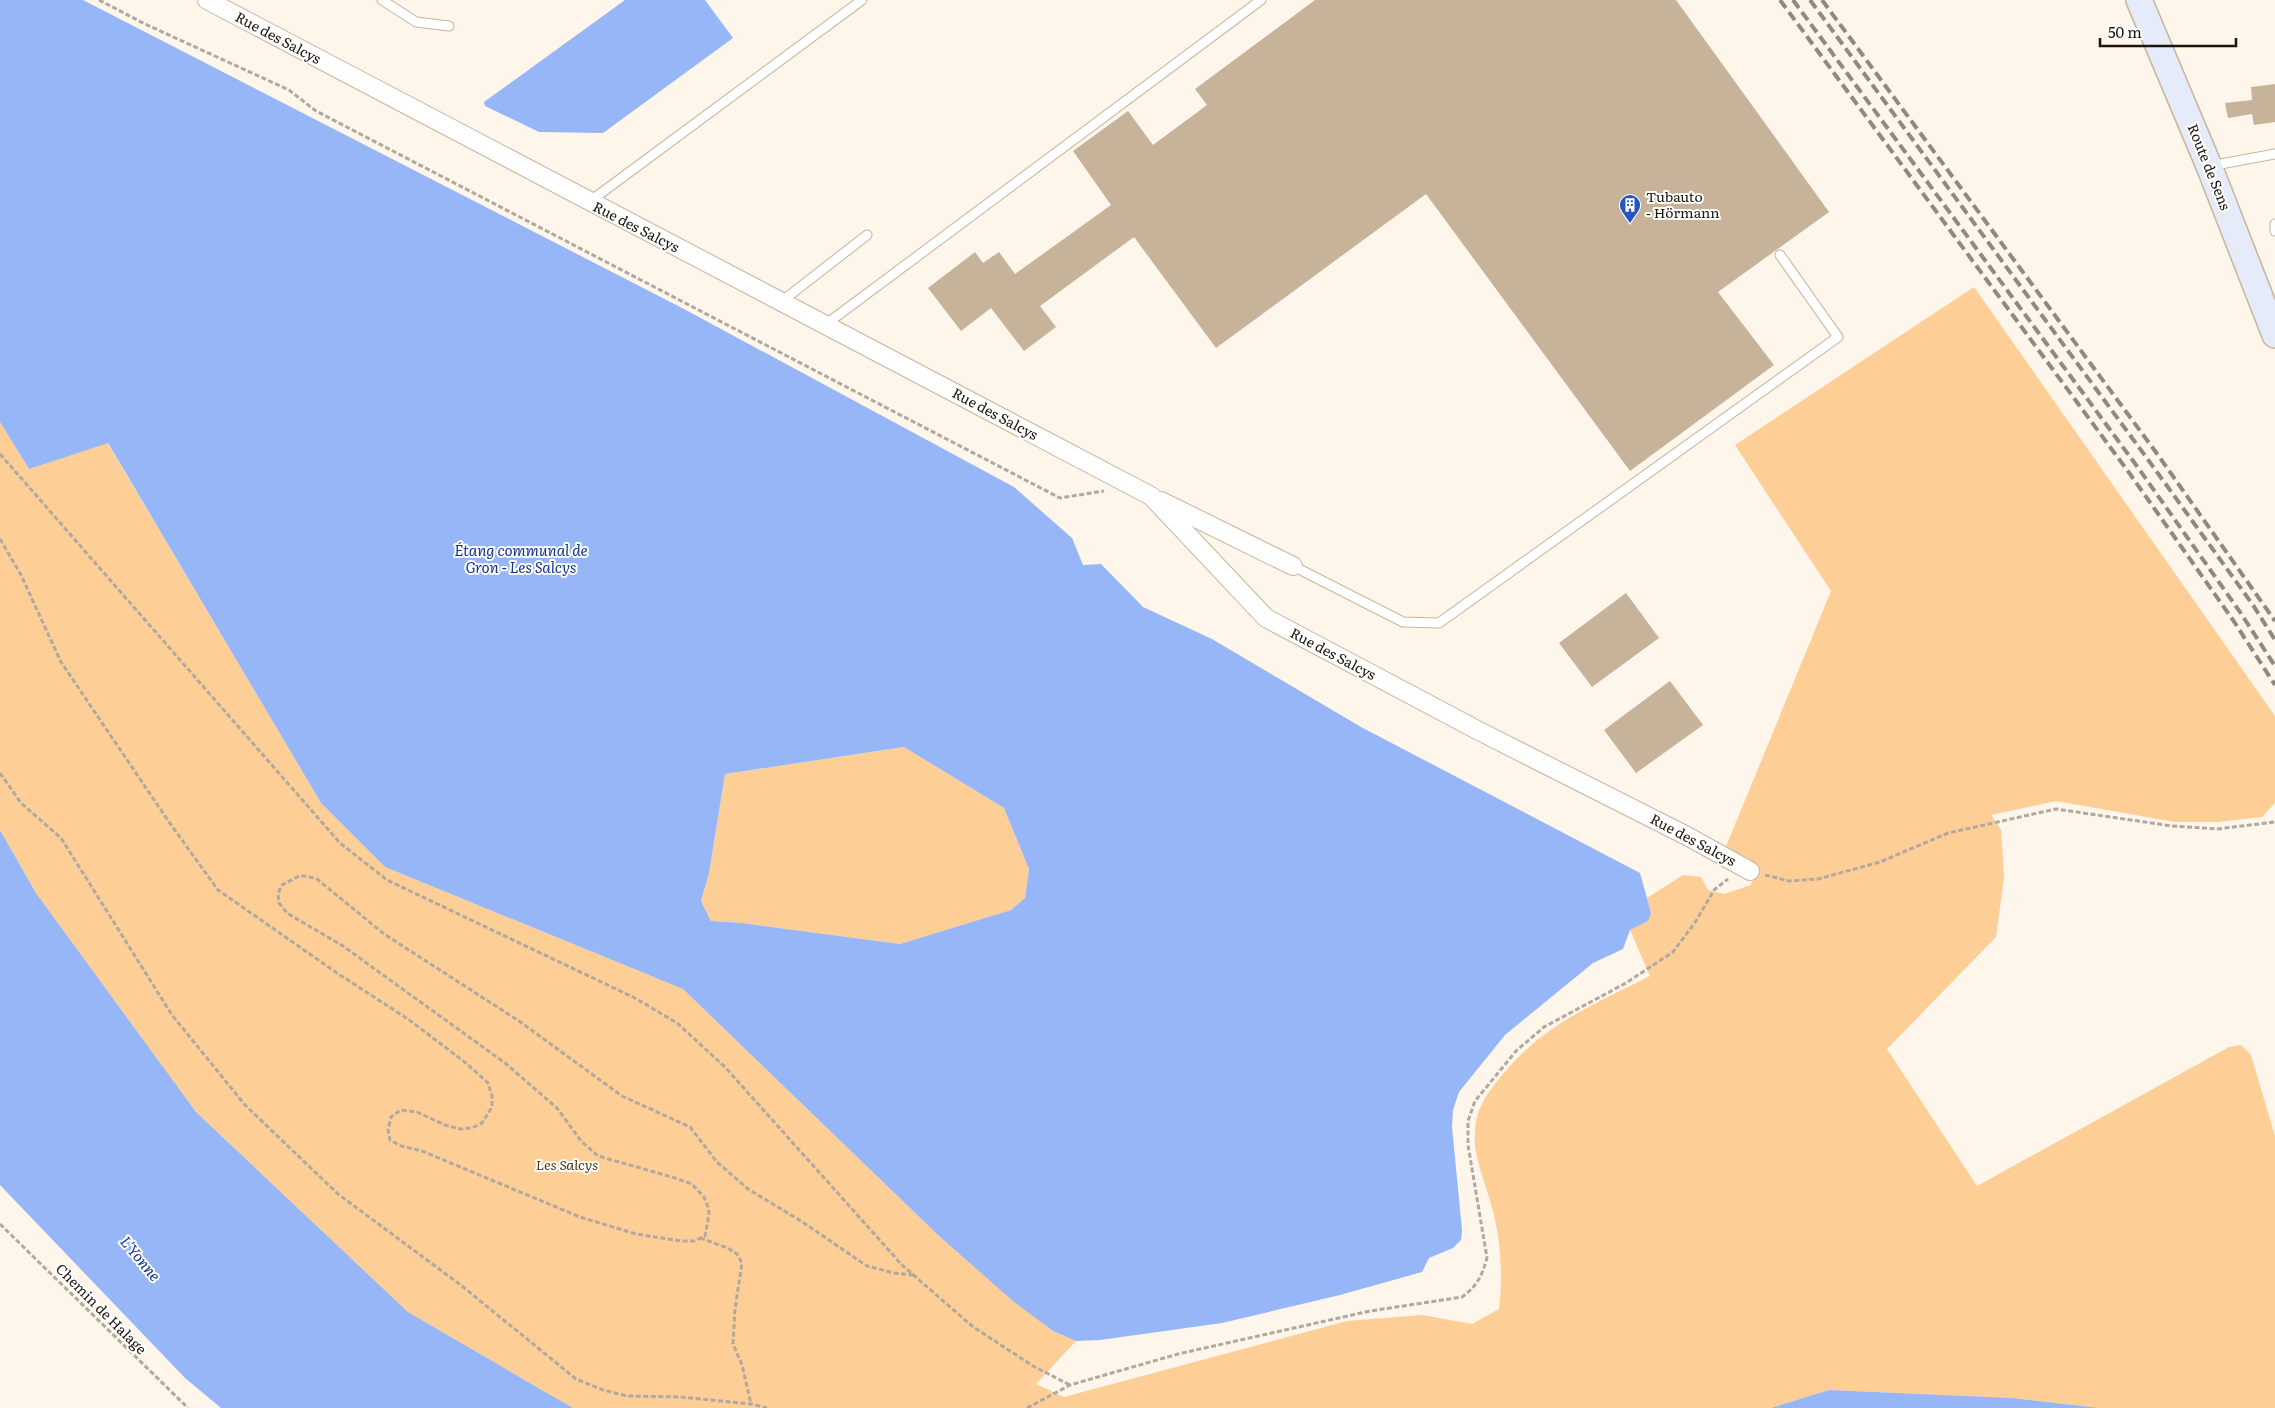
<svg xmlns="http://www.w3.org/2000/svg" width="2275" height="1408" font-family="Literata,serif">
<rect width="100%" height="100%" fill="#fef5eb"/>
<g fill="#fdce96">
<path d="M1974,287l301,429v87l-13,14 -44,5h-43l-119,-21 -65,14 10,15 3,47 -8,60 -109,112 90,137 252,-139 12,-2 10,10 24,81v272h-175l-87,-10 -184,-8 -58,18h-1198l-165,-96 -212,-200 -160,-219 -36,-63v-408l29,47 78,-27 214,361 64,64 298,122 255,246 115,96 23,10 -40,43 28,13 283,-76 75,-6 50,9 27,-15c4,-32 2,-67 -6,-98 -5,-20 -16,-46 -18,-66 -2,-33 9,-48 28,-71 43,-51 90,-69 147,-98l-20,-46 21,-17 -4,-15 36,-23 18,2 7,13 16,4 27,-9 2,-8 -28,-28 106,-258 -96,-146z"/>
<path d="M904,747l100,61 25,61 -4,29 -14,12 -111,34 -158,-21 -31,-2 -10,-20 8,-28 16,-99z"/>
</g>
<g fill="#96b6f7" fill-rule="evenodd">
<path d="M0,0h83l601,309 330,178 58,51 11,27 18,-1 42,43 69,32 149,88 279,146 11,40 -3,8 -18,9 -7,19 -30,14 -88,72 -46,57 -6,18 -1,17 10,103 -1,10 -8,8 -24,10 -7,14 -82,23 -118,28 -122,17 -24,1 -23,-10 -40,-30 -75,-66 -255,-246 -298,-122 -64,-64 -213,-360 -79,26 -29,-47zM904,747l100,61 25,61 -4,29 -14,12 -111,34 -158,-21 -31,-2 -10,-20 8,-28 16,-99z"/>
<path d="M625,0h80l28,38 -130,95 -64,-1 -54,-26 -1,-4z"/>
<path d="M0,830l36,63 160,219 212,200 165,96h-352l-36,-30 -185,-193z"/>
<path d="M1829,1390l184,8 87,10h-329z"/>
</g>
<g fill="#c7b29a">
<path d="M1315,0h361l153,212 -111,80 56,73 -144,106 -204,-277 -210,154 -82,-111 -94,69 16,21 -32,24 -33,-43 -30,23 -33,-43 47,-36 8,11 16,-11 16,22 96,-69 -38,-54 55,-40 25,34 54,-40 -12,-16z"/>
<path d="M2275,84v38l-21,3 -2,-11 -24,4 -3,-15 27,-3 -1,-13z"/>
<path d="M1626,593l33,45 -67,49 -33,-44z"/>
<path d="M1670,681l33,44 -67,48 -32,-43z"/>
</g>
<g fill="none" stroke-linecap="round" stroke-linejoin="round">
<g stroke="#c9b49c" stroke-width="11">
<g id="lane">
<path d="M382,0l34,22 33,4"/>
<path d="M2210,166l65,-12"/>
<path d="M589,202l273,-202"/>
<path d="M2275,224v7"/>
<path d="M781,302l86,-67"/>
<path d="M825,325l436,-325"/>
<path d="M1293,566l110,56 36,1 399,-286 -58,-82"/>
</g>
</g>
<g stroke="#c9b49c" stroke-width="20">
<g id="street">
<path d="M207,0l944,496 115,122 213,113 208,105 63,35"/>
<path d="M1161,501l132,65"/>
</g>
</g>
<g stroke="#c9b49c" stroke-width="28">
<path id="secondary" d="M2139,0l70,166 66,169"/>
</g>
<g stroke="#b1a99f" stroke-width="3" stroke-dasharray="5 2.5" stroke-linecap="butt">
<path d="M99,0l46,24 144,66 27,21 744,387 44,-7"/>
<path d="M0,454l340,389 47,37 248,118 42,25 48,44 177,198 70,61 61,40 37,19"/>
<path d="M0,539l21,36 40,87 108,160 49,68 119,83 71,46 58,44 22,20 4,13v11l-10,16 -10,5 -12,1 -15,-4 -28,-13 -16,-2 -10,7 -3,13 2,10 11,6 21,5 158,66 56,17 45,7h13l11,-5 4,-22 -1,-7 -4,-10 -12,-13 -20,-7 -74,-21 -17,-15 -24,-33 -52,-45 -162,-117 -56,-33 -8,-10 -1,-10 4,-8 17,-9h7l11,3 67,55 135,87 103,75 68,31 27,35 31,27 53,32 66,45 27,7 19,2"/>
<path d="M0,773l21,30 40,35 111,177 73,90 93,89 124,92 114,93 27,11 24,6 53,1 71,7 16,4"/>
<path d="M1765,875l24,6 29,-2 62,-17 68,-29 108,-24 116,17 45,3 58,-7"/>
<path d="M0,1224l188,184"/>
<path d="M700,1238l28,10 9,6 5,9 -7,46 -2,35 9,21 9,39"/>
<path d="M1027,1408l43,-23 108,-31 192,-43 92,-14c15,-11 20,-21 25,-39l-19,-113v-24l7,-20 41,-50 28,-24 82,-44 47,-31 23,-31 18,-31 14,-11"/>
</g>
<use href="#lane" stroke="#fff" stroke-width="9"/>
<use href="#street" stroke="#fff" stroke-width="18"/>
<use href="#secondary" stroke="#e5ebf9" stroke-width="25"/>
<g stroke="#91897f" stroke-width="4" stroke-dasharray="10 5" stroke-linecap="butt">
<path d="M1780,0l350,474 103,146 42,65"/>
<path d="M1793,0l346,469 101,143 35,54"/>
<path d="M1810,0l339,461 104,144 22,35"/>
<path d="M1822,0l336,455 117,166"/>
</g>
</g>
<defs>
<g id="building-pin" transform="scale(1.125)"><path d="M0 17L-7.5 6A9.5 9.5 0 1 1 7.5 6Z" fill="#2955c4" stroke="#fff"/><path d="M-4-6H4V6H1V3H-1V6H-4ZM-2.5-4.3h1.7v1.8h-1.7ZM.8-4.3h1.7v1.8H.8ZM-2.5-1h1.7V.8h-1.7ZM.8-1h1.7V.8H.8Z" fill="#fff"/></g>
</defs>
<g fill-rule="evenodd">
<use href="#building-pin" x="1630" y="205"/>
</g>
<g text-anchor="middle" stroke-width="4" stroke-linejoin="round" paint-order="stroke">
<g font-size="14" fill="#1b140b" stroke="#fff">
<text transform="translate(278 38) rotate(28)" y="5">Rue des Salcys</text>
<text transform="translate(2209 167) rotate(68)" y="5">Route de Sens</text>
<text transform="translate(636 227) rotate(27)" y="5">Rue des Salcys</text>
<text transform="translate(995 414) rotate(28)" y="5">Rue des Salcys</text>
<text transform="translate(1333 654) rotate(28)" y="5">Rue des Salcys</text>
<text transform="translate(1693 840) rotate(28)" y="5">Rue des Salcys</text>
<text transform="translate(101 1309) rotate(45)" y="5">Chemin de Halage</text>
</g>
<g font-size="14" fill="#1b140b" stroke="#fff" text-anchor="start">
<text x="1646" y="202">Tubauto<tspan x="1646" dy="16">- Hörmann</tspan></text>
</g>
<g font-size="14" font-style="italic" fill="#503512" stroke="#fff">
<text x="567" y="1170">Les Salcys</text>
</g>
<g font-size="15" font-style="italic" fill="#13348f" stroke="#fff">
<text x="521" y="556">Étang communal de<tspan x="521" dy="17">Gron - Les Salcys</tspan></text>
<text transform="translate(140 1259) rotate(50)" y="5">L'Yonne</text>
</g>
</g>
<path d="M2100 38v8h136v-8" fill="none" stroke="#1b140b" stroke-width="2.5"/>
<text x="2108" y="38" font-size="15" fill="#1b140b" stroke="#ffffff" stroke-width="4" paint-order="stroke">50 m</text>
</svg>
